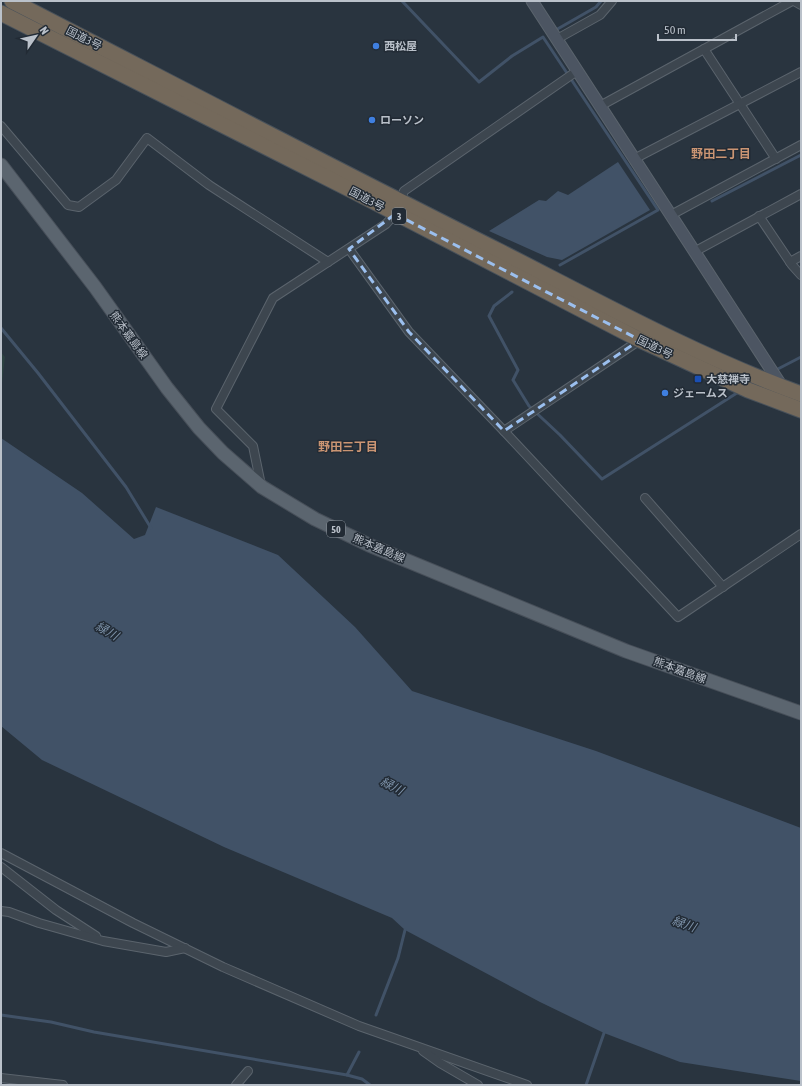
<svg xmlns="http://www.w3.org/2000/svg" width="802" height="1086" font-family="'Asap Condensed','Noto Sans JP',sans-serif">
<rect width="100%" height="100%" fill="#29343f"/>
<path fill="#2c4141" d="M1,352l4,5 -4,35z"/>
<g fill="#415267">
<path d="M618,162l32,48 -88,50 -15,-3 -58,-26 50,-31 7,1 12,-10 10,4z"/>
<path d="M1,438l81,55 52,46 11,-4 11,-28 122,48 77,72 57,64 184,60 205,77v253l-121,-19 -76,-29 -64,-31 -135,-72 -13,-12 -168,-71 -182,-87 -41,-34z"/>
</g>
<g fill="none" stroke-linecap="round" stroke-linejoin="round">
<g stroke="#415267" stroke-width="3">
<path d="M402,1l77,81 33,-26 31,-19 115,173 -98,55"/>
<path d="M554,31l42,-24 5,-6"/>
<path d="M712,201l89,-46"/>
<path d="M512,292l-18,14 -5,10 29,54 -5,10 16,26 31,29 42,44 138,-88"/>
<path d="M1,328l37,45 88,114 25,41"/>
<path d="M774,371l27,-14"/>
<path d="M1,1015l50,7 43,10 253,43 12,-23"/>
<path d="M376,1015l22,-57 7,-28"/>
<path d="M347,1075l15,4 8,6"/>
<path d="M586,1085l18,-52"/>
</g>
<g stroke="#5b646d" stroke-width="10">
<g id="street">
<path d="M794,1l7,4"/>
<path d="M557,39l43,-24 12,-14"/>
<path d="M704,49l72,110"/>
<path d="M600,106l192,-105"/>
<path d="M1,126l67,79 11,2 37,-27 31,-42 62,47 119,77"/>
<path d="M634,159l167,-87"/>
<path d="M671,215l130,-70"/>
<path d="M759,216l33,49 9,10"/>
<path d="M349,249l60,83 95,99 174,186 123,-83"/>
<path d="M694,252l107,-58"/>
<path d="M790,262l11,-6"/>
<path d="M504,431l136,-91"/>
<path d="M261,485l-8,-39 -37,-37 57,-111 113,-74 9,-10 9,-23 173,-120"/>
<path d="M645,498l78,89"/>
<path d="M1,853l132,70 90,44 136,59 168,59"/>
<path d="M1,867l55,43 40,26"/>
<path d="M1,911l8,1 30,11 64,18 63,11 19,-4"/>
<path d="M423,1051l17,12 38,22"/>
<path d="M1,1078l62,7"/>
<path d="M236,1085l12,-14"/>
</g>
</g>
<g stroke="#5b646d" stroke-width="13">
<path id="secondary" d="M532,1l251,387"/>
</g>
<g stroke="#474f59" stroke-width="15">
<path id="primary" d="M1,165l94,122 72,101 32,40 24,25 39,34 53,32 54,26 257,106 175,62"/>
</g>
<g stroke="#48515a" stroke-width="17">
<g id="highway">
<path d="M12,1c163,84 325,169 489,251 98,50 196,104 300,142"/>
<path d="M1,13l354,179 285,148 108,50 53,20"/>
</g>
</g>
<use href="#street" stroke="#3d464f" stroke-width="8"/>
<use href="#secondary" stroke="#4c5562" stroke-width="11"/>
<use href="#primary" stroke="#5b656f" stroke-width="13"/>
<use href="#highway" stroke="#74695b" stroke-width="15"/>
</g>
<path fill="none" stroke="#9bbfee" stroke-width="3" stroke-dasharray="8 5" stroke-linejoin="round" d="M395,214l245,126 -136,91 -95,-99 -60,-83z"/>
<g fill="#3f7fe0" stroke="#222b35" stroke-width="1.5">
<circle cx="376" cy="46" r="4"/>
<circle cx="372" cy="120" r="4"/>
<circle cx="665" cy="393" r="4"/>
</g>
<rect fill="#1a4fb4" stroke="#222b35" stroke-width="1.5" x="694" y="375" width="8" height="8" rx="2"/>
<g text-anchor="middle" stroke-width="3" stroke-linejoin="round" paint-order="stroke">
<g fill="#222b35" stroke="#8c949d" stroke-width="1">
<rect x="392" y="208" width="14" height="16" rx="3"/>
<rect x="327" y="521" width="18" height="16" rx="3"/>
</g>
<g font-size="10" font-weight="bold" fill="#bac1ca">
<text x="399" y="220">3</text>
<text x="336" y="533">50</text>
</g>
<g font-size="11" fill="#bac1ca" stroke="#222b35">
<text transform="translate(84 38) rotate(27)" y="4">国道3号</text>
<text transform="translate(367 199) rotate(28)" y="4">国道3号</text>
<text transform="translate(129 335) rotate(54)" y="4">熊本嘉島線</text>
<text transform="translate(655 347) rotate(26)" y="4">国道3号</text>
<text transform="translate(379 548) rotate(23)" y="4">熊本嘉島線</text>
<text transform="translate(680 670) rotate(20)" y="4">熊本嘉島線</text>
</g>
<g font-size="11" font-weight="bold" fill="#bac1ca" stroke="#222b35" text-anchor="start">
<text x="384" y="50">西松屋</text>
<text x="380" y="124">ローソン</text>
<text x="706" y="383">大慈禅寺</text>
<text x="673" y="397">ジェームス</text>
</g>
<g font-size="12" font-weight="bold" fill="#cb9573" stroke="#222b35">
<text x="721" y="158">野田二丁目</text>
<text x="348" y="451">野田三丁目</text>
</g>
<g font-size="12" font-style="italic" fill="#7e93aa" stroke="#222b35">
<text transform="translate(107 631) rotate(30)" y="4">緑川</text>
<text transform="translate(392 786) rotate(28)" y="4">緑川</text>
<text transform="translate(684 924) rotate(20)" y="4">緑川</text>
</g>
</g>
<rect width="802" height="1086" fill="none" stroke="#bac1ca" stroke-width="4"/>
<g transform="translate(36 36) rotate(56)" stroke="#222b35" stroke-width="3" paint-order="stroke">
<path d="M0-3L7 15L0 10L-7 15Z" fill="#bac1ca"/>
<text y="-6" font-size="11" font-weight="bold" text-anchor="middle" fill="#bac1ca">N</text>
</g>
<path d="M658 34v6h78v-6" fill="none" stroke="#bac1ca" stroke-width="2"/>
<text x="664" y="34" font-size="12" fill="#bac1ca" stroke="#222b35" stroke-width="3" paint-order="stroke">50 m</text>
</svg>
